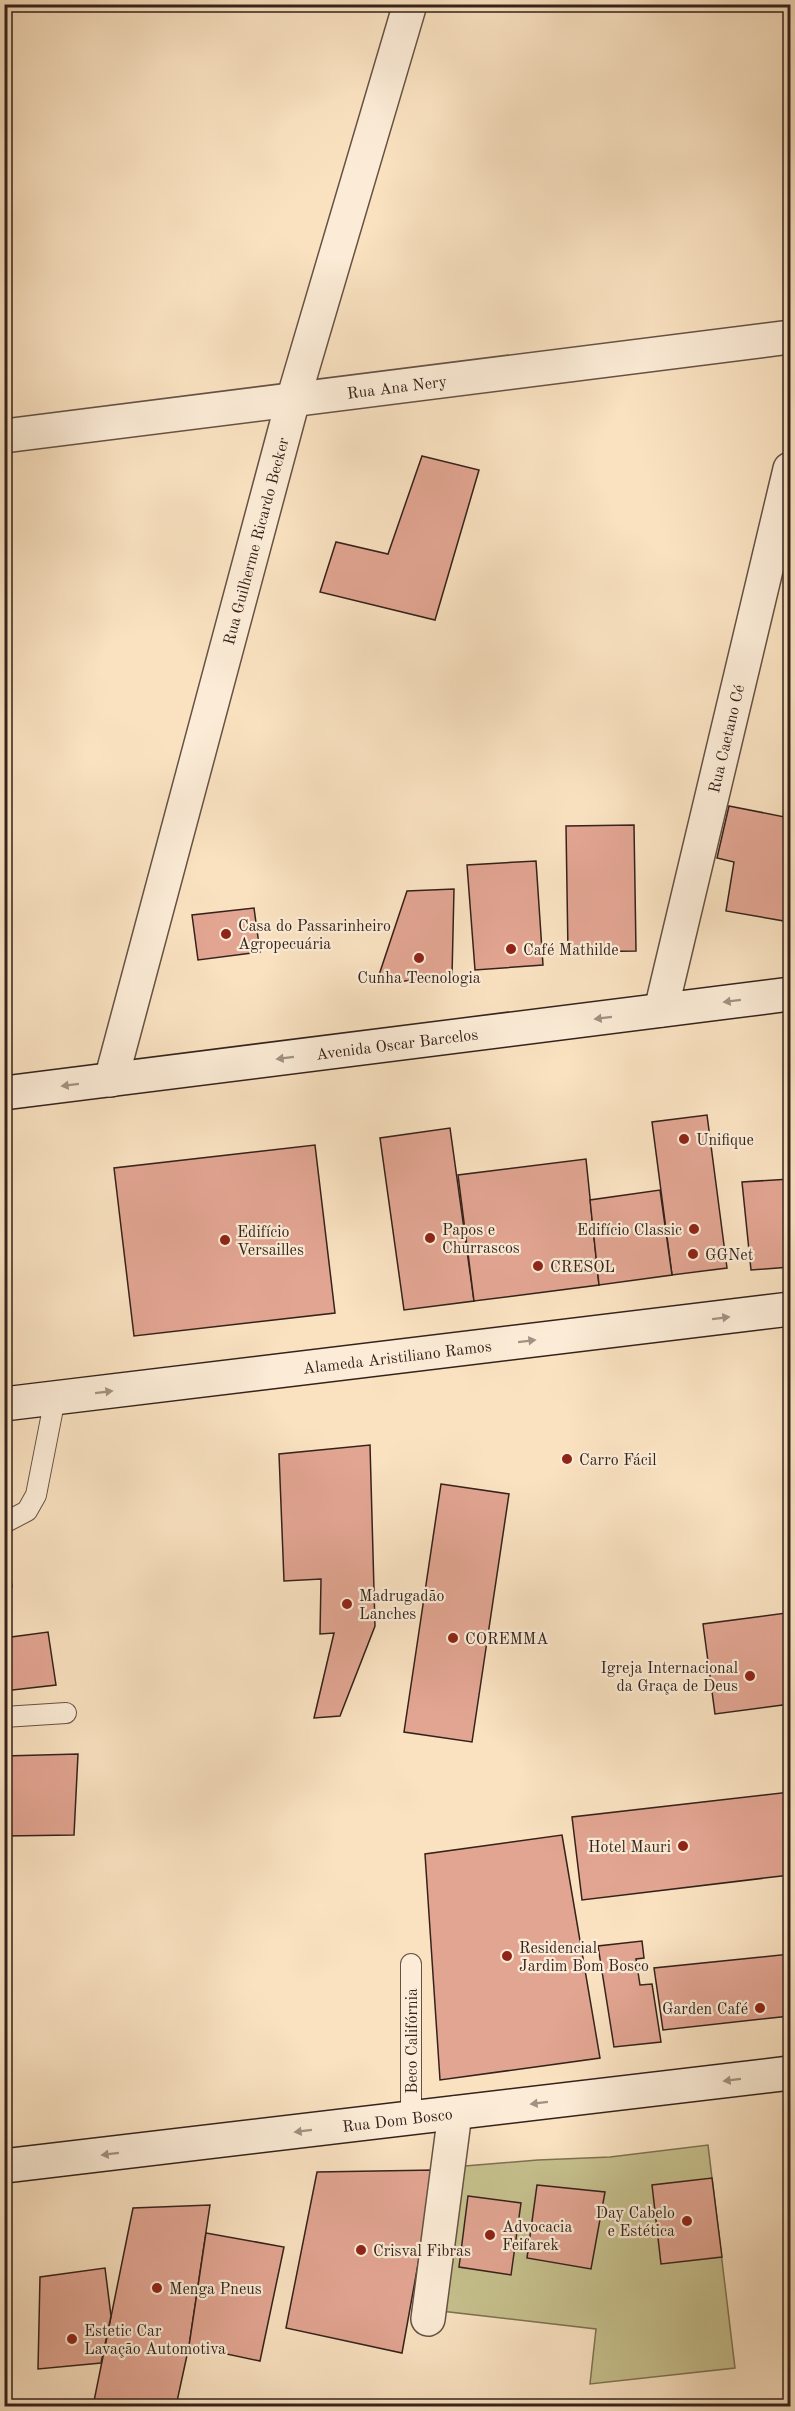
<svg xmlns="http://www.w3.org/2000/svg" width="795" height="2411" font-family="'Old Standard TT',serif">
<rect width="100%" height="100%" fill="#fae2c1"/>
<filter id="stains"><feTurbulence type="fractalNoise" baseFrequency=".00333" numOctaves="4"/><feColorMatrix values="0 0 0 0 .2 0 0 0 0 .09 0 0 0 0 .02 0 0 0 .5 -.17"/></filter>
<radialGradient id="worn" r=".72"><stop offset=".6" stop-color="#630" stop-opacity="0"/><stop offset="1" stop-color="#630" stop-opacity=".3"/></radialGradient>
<path fill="#c6c18e" stroke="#7d7254" stroke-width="1.5" d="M708,2145l27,223 -145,16 6,-55 -155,-18 24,-145 73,-6 72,-3z"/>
<g fill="#e2a592" stroke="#34221b" stroke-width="1.5">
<path d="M422,456l57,14 -44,150 -115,-28 16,-50 52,12z"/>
<path d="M729,806l61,12v104l-64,-11 8,-49 -17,-4z"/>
<path d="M634,825l2,126 -68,1 -2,-126z"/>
<path d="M536,861l7,104 -68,5 -8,-105z"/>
<path d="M454,889l-2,87 -76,8 31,-93z"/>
<path d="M254,908l6,44 -62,8 -6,-45z"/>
<path d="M707,1115l20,153 -55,7 -20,-153z"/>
<path d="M450,1128l24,173 -70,9 -24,-172z"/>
<path d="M315,1145l20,168 -201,23 -20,-168z"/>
<path d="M586,1159l13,126 -125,16 -16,-126z"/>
<path d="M790,1179v88l-39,3 -9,-88z"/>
<path d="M660,1190l12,85 -73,10 -9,-85z"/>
<path d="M370,1445l5,181 -35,90 -26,2 20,-85 -14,1 1,-55 -37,2 -5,-127z"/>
<path d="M441,1484l68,10 -37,248 -68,-10z"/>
<path d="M4,1529l8,58 -8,1z"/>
<path d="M786,1613l4,35v56l-75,10 -12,-90z"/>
<path d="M48,1632l8,53 -52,6v-53z"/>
<path d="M78,1754l-4,81 -70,1v-80z"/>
<path d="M790,1792v83l-208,25 -10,-83z"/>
<path d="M562,1835l38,223 -160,22 -15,-226z"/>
<path d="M642,1941l2,17 -8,1 4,26 12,-1 9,58 -47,5 -16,-101z"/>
<path d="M790,1954v62l-127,14 -9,-62z"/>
<path d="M435,2170l-33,183 -116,-25 31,-156z"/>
<path d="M712,2178l10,79 -61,7 -9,-79z"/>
<path d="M537,2185l68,7 -14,77 -64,-11z"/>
<path d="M468,2196l53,7 -10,72 -52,-8z"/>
<path d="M210,2205l-21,141 -13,60h-83l40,-198z"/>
<path d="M206,2233l78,14 -24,114 -71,-15z"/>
<path d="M105,2268l6,48 -10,47 -63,6 2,-92z"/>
</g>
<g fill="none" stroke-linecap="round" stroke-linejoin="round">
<g stroke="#665244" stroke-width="22">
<g id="lane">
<path d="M4,1523l23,-12 9,-16 19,-97"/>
<path d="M4,1717l62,-4"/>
<path d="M411,2118v-154"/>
</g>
</g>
<g stroke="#665244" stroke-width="36">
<g id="street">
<path id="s1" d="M4,436l786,-99"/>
<path id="s2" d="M661,1010l129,-541"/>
<path id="s3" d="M111,1080l182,-680 117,-396"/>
<path d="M428,2319l27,-206"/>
</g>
</g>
<g stroke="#34221b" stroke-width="36">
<g id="secondary">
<path id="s4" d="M4,1093l786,-99"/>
<path id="s5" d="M4,1404l786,-95"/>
<path id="s6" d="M4,2166l786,-93"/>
</g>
</g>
<use href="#lane" stroke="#fcecd7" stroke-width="20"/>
<use href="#street" stroke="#fcecd7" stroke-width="33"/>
<use href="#secondary" stroke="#fcecd7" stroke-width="33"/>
</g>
<defs><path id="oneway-solid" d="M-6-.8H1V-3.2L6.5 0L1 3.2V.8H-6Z" transform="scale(1.5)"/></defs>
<g fill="#a29182">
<use href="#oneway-solid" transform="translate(732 1001) rotate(173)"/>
<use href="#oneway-solid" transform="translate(603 1018) rotate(173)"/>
<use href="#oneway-solid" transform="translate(285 1058) rotate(173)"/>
<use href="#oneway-solid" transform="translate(70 1085) rotate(173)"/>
<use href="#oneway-solid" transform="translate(721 1318) rotate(-7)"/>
<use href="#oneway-solid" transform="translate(527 1341) rotate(-7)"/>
<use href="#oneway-solid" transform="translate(104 1392) rotate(-7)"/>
<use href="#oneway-solid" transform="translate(732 2080) rotate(173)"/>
<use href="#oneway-solid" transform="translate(539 2103) rotate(173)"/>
<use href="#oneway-solid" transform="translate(303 2131) rotate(173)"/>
<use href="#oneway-solid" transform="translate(110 2154) rotate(173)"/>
</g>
<g fill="#8f2418" stroke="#fcecd7" stroke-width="2">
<circle cx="226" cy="934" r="6"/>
<circle cx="511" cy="949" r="6"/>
<circle cx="419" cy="958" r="6"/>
<circle cx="684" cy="1139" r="6"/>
<circle cx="694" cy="1229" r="6"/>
<circle cx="430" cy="1238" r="6"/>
<circle cx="225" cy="1240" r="6"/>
<circle cx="693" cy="1254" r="6"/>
<circle cx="538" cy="1266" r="6"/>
<circle cx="567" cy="1459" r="6"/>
<circle cx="347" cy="1604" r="6"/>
<circle cx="453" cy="1638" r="6"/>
<circle cx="750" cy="1676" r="6"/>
<circle cx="683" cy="1846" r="6"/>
<circle cx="507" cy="1956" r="6"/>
<circle cx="760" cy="2008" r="6"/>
<circle cx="687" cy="2221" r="6"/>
<circle cx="490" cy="2235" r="6"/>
<circle cx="361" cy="2250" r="6"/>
<circle cx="157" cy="2288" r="6"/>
<circle cx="72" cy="2339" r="6"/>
</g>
<g text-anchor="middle" stroke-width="4.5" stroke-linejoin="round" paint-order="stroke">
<g font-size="16" fill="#34221b" stroke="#fcecd7">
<text dy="6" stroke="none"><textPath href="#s1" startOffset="396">Rua Ana Nery</textPath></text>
<text dy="6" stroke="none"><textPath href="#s3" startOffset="558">Rua Guilherme Ricardo Becker</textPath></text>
<text dy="6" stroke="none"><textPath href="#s2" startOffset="279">Rua Caetano Cé</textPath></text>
<text dy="6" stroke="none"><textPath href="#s4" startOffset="396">Avenida Oscar Barcelos</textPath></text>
<text dy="6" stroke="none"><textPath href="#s5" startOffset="396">Alameda Aristiliano Ramos</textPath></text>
<text transform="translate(411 2041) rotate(-90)" y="6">Beco Califórnia</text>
<text dy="6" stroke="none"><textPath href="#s6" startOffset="396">Rua Dom Bosco</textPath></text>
</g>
<g font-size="16" fill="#34221b" stroke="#fcecd7" text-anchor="start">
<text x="238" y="931">Casa do Passarinheiro<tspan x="238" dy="18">Agropecuária</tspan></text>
<text x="523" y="955">Café Mathilde</text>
<text x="419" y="983" text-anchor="middle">Cunha Tecnologia</text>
<text x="696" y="1145">Unifique</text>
<text x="442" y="1235">Papos e<tspan x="442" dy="18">Churrascos</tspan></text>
<text x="682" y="1235" text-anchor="end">Edifício Classic</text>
<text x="237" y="1237">Edifício<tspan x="237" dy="18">Versailles</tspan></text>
<text x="705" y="1260">GGNet</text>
<text x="550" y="1272">CRESOL</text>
<text x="579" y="1465">Carro Fácil</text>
<text x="359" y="1601">Madrugadão<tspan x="359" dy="18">Lanches</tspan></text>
<text x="465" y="1644">COREMMA</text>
<text x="738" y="1673" text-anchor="end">Igreja Internacional<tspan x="738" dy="18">da Graça de Deus</tspan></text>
<text x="671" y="1852" text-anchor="end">Hotel Mauri</text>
<text x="519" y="1953">Residencial<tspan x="519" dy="18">Jardim Bom Bosco</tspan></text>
<text x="748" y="2014" text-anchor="end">Garden Café</text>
<text x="675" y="2218" text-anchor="end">Day Cabelo<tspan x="675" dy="18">e Estética</tspan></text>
<text x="502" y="2232">Advocacia<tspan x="502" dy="18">Feifarek</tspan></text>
<text x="373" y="2256">Crisval Fibras</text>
<text x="169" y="2294">Menga Pneus</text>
<text x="84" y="2336">Estetic Car<tspan x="84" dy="18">Lavação Automotiva</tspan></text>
</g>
</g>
<rect width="795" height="2411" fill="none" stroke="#fae2c1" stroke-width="24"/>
<rect x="6" y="6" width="783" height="2399" fill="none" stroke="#34221b" stroke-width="3"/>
<rect x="12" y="12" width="771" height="2387" fill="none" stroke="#34221b" stroke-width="1.5"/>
<rect width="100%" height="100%" filter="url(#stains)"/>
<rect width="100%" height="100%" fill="url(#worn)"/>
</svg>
